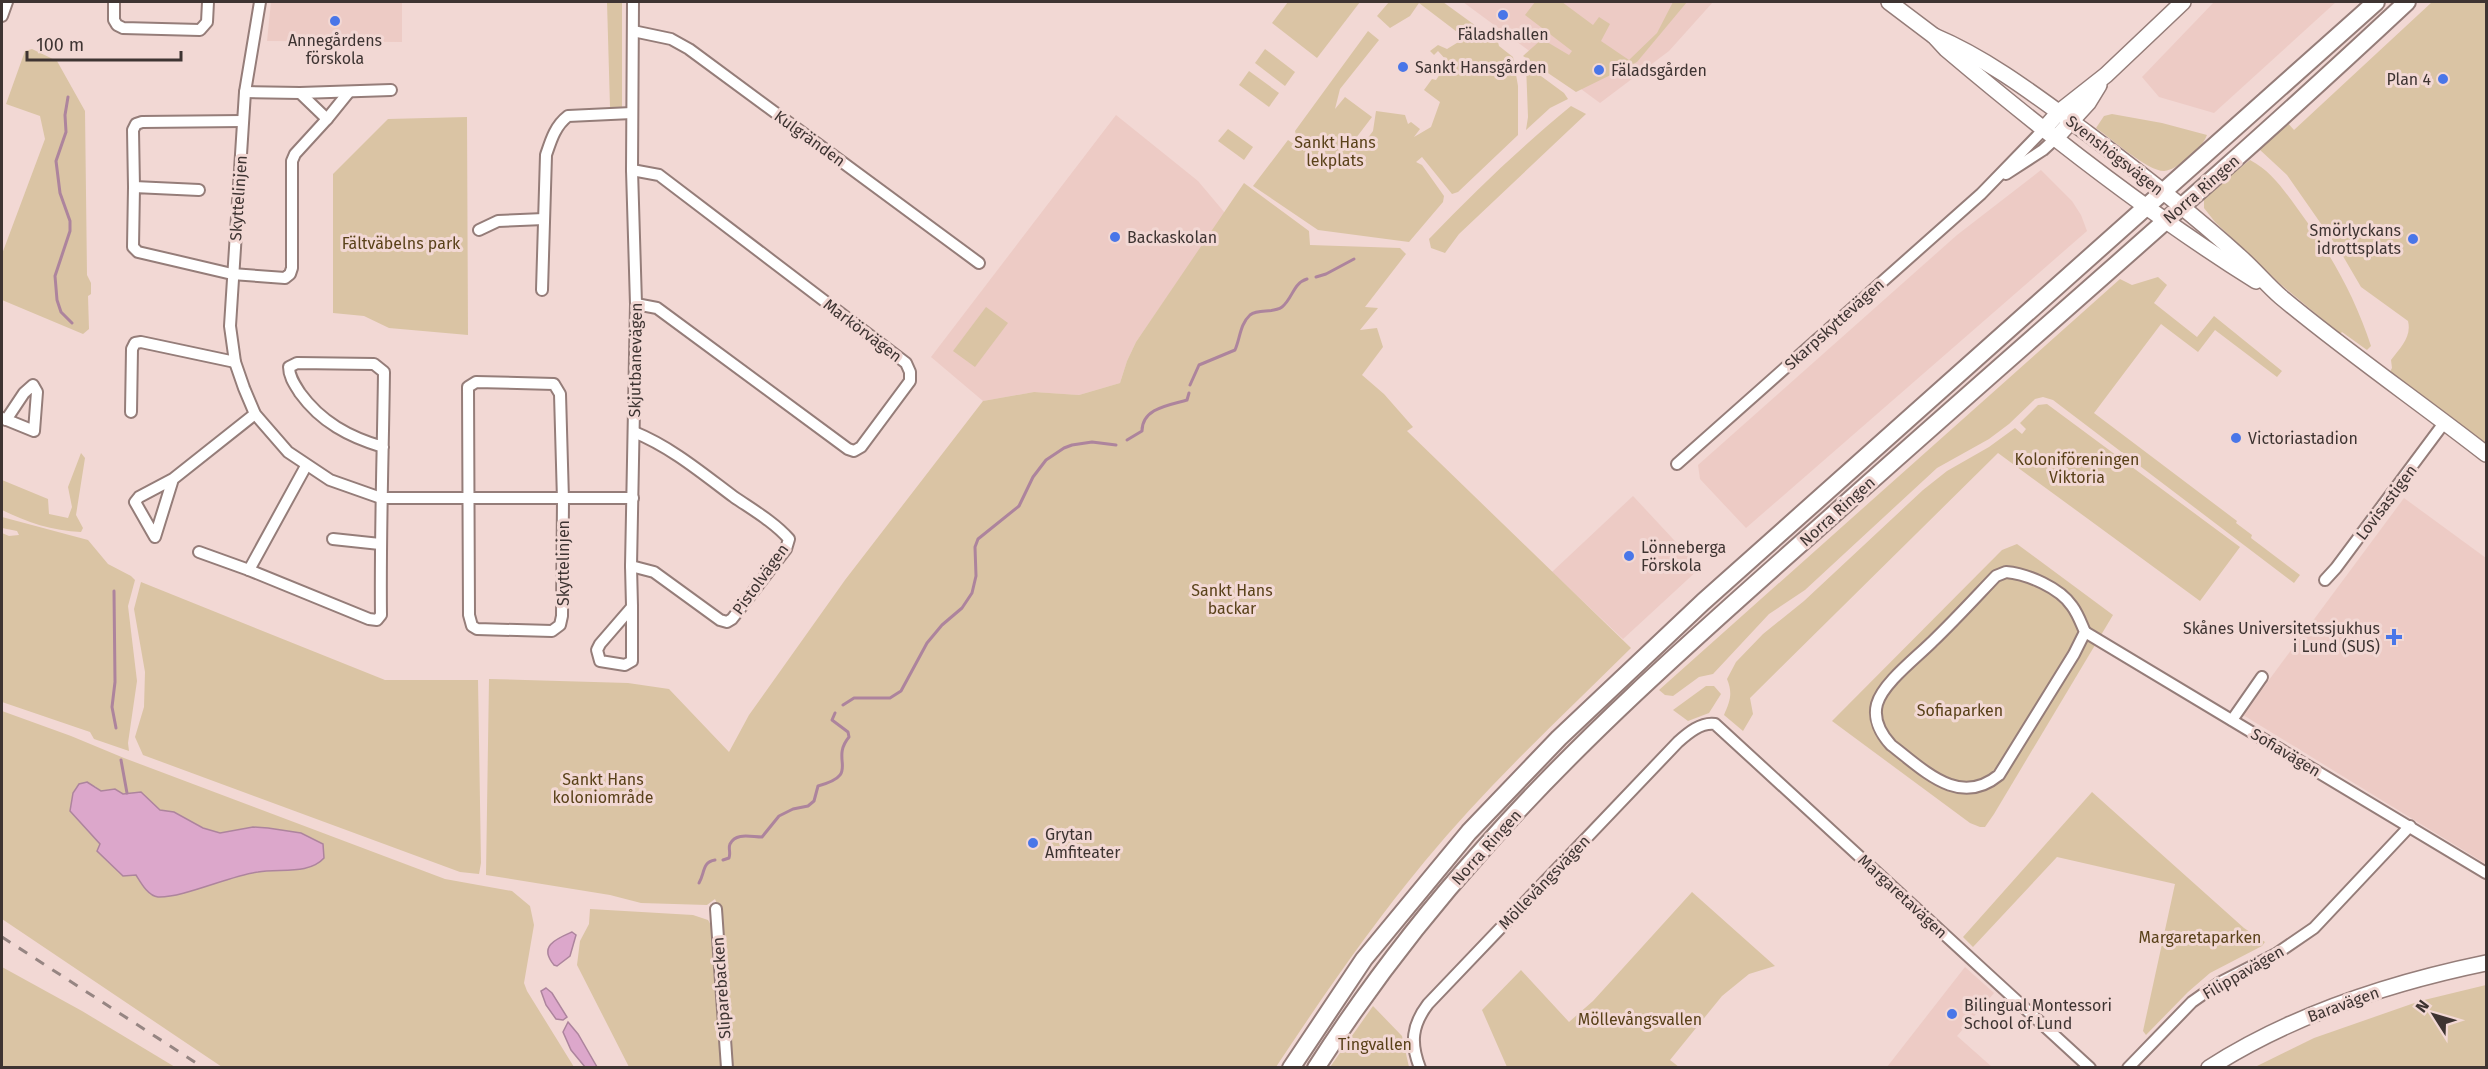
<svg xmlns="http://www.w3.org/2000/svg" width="2488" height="1069" font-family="'Fira Sans',sans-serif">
<rect width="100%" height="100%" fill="#f2d8d4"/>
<g fill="#edcbc5">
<path d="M271,2h131v40l-135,-1z"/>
<path d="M1463,2h250l-44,49 -69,52z"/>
<path d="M2214,2h122l-122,111 -55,-16 -17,-20z"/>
<path d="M1116,115l82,66 27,32 -89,129 -9,19 -7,22 -41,12 -45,-3 -51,9 -52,-44z"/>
<path d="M2041,170l31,31 9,14 6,16 -341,297 -46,-49 -2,-14 259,-230z"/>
<path d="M1633,496l67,72 -77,71 -71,-67z"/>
<path d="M2404,498l82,60v306l-243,-149z"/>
<path d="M1965,967l29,26 -37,43 35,31h-105z"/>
</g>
<g fill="#dac4a4" fill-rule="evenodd">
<path d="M607,2h15v105h-12z"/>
<path d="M1288,2h72l-43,56 -45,-35z"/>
<path d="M1389,2h54l55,40 1,4 14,11 5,29v49l-60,57 -6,2 -30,-37 -6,5 6,3 22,31 -1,6 -34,40 -91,-12 -65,-44 35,-46 16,11 5,-6 -13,-10 -1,-4 73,-100 11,9 -39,49 -5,20 10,-12 27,20 -16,21 8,5 9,-12 3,-20 29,4 3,9 3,-2 9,7 -6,8 17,-10 9,-25 -16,-12 8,-11 4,1 4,-6 -1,-5 8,-8 -9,-10 -4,4 -4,-4 8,-6 9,4 18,-11 -46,-35 -9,13 -20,12 -13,-12z"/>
<path d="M1535,2h27l31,23 6,-8 11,7 -9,17 28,19 28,-27 16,-31h14l-50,60 -61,30 -53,-36 19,-17 27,16 3,-4 -47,-36z"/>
<path d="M2432,2h54v452l-100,-75 6,-11 -1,-8c9,-12 21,-23 17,-39l-47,-34 -21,-36 -53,-76 -28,-26 27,-28 8,9z"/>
<path d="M32,49l25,12 28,50 2,164 4,8v11l-3,2 1,33 -6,5 -81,-34v-46l43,-115 -5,-23 -34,-12 19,-53z"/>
<path d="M1265,49l30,23 -10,14 -30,-23z"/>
<path d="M1526,65l38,28 4,6 -18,9 -24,22 2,-13z"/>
<path d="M1249,71l30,22 -10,14 -30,-22z"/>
<path d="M1571,106l15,8 -127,120 -14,19 -14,-5 -2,-9c45,-47 91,-91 142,-133z"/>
<path d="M2112,114l50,9 45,12c-4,10 -13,18 -22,25 -6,5 -13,10 -21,11 -17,0 -53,-33 -68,-43l8,-12z"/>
<path d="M467,117l1,218 -79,-7 -25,-12 -31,-3v-139l55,-55z"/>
<path d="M1228,129l25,18 -9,13 -26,-19z"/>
<path d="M2250,160c21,11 33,29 47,48 32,43 57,86 74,138l-4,4 -25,-18 -2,2 -62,-52 -63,-60 -11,-14v-9l8,-9z"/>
<path d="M1244,183l65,48 1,14 90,3 6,6 -41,53 13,1 -18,22 17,-2 6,19 -21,28 22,19 29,33 -6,4 224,217c-70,69 -143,137 -206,213 -54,65 -102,135 -149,206h-544l-4,-76 -8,-80 -5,-12 -8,6 -66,-2 -31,-8 -124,-20 3,-196 139,4 41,6 60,63 20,-37 96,-135 138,-179 51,-9 45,3 41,-12 7,-22 9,-19z"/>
<path d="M2158,277l9,8 -13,18 43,34 17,-21 68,55 -5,6 -62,-47 -17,22 -37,-28 -67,89 143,108 -1,2 16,12 -1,3 49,37 -6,8 -241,-183 -10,-3 -8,2 -26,25 -20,15 -52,29 -132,122 -36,24 -56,60 -14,3 -26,19 -8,-1 -6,-5 461,-411 12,6z"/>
<path d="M986,307l22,16 -33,44 -22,-16z"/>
<path d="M2047,404l193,143 -40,54 -202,-148 -248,245 3,16 -10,17 -19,-16c6,-14 9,-21 3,-36l9,-17 27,-28 41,-33 119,-111 24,-19 42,-24 26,-19 7,6 4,-5 -6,-6 18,-18z"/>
<path d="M81,453l4,5 -9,57 7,13 -2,4c-28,-1 -55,-10 -79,-22v-30l46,19 1,15 19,4 4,-11 -4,-20z"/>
<path d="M2,517l86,23 20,24 23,12 4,4 -7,26 9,75 -9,62 1,8 -35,-12 -4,-7 -88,-30v-169l7,3 10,-1 -2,-4 -15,-3z"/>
<path d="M2017,544l96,71 -119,199 -9,13h-5l-10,-4 -138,-102 170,-171z"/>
<path d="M141,582l244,98h93l3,183 -2,11 -19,-2 -317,-117 -8,-18 9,-30 1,-35 -11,-63z"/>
<path d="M1706,686h8l7,8 -12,19 -21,8 -15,-11z"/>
<path d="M2,711l69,25 53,22 321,121 67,12 18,15 4,19 -10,58 3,8 47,76h-352l-220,-148zM79,785l16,1 6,5 14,-2 8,5 18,-1 19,17 14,2 29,16 17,5 33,-6 48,6 17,31c-25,8 -53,5 -79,11 -28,6 -54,17 -82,22l-21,-22 -13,1 -26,-25 3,-7 -30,-33 3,-18z"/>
<path d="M2092,792l152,136 21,14 -3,4 -52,27 -22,19 -42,43 -3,-4 32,-147 -118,-27 -84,90 -10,-10z"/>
<path d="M1692,892l83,74 -26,8 -27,22 -52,64 9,7h-172l-25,-57 39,-40 48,52 24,-21z"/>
<path d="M590,909l103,6 15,5 4,7 9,140h-92l-52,-102 3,-24 9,-17z"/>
<path d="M2,967l80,44 93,56h-173z"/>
<path d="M2486,985v82h-231l59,-29 106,-37z"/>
<path d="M1373,1006l29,30 7,31h-79z"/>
</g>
<g fill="#dca7cb" stroke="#ad849d" stroke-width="1.5">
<path d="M87,782l14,9 14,-2 8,5 18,-2 19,18 14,2 29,16 17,5 33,-6 15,1 33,5 22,11 1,14c-15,17 -45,10 -66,14 -29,4 -75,26 -100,25 -10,-1 -17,-14 -22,-22l-13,1 -26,-25 3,-7 -30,-33 3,-18 6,-9z"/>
<path d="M572,932l4,3 -6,21 -13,10 -3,-1c-16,-19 2,-26 18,-33z"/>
<path d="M546,988l6,5 15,24 -4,3 -7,-1 -10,-14 -5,-14z"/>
<path d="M568,1022l10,12 19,33h-12l-14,-17 -8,-18z"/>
</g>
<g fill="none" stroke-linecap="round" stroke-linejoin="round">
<g stroke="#ad849d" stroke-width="3">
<path d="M68,97l-3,18 1,17 -10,29 4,32 10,28v10l-15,45 2,24 4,12 11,11"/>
<path d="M1316,277l10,-3 28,-15"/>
<path d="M1190,385l9,-20 36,-15c5,-11 5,-26 15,-35 9,-7 22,-1 32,-8 11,-9 11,-24 25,-28"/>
<path d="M1127,440l15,-9c0,-23 28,-26 45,-31l2,-7"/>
<path d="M114,591l1,91 -3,25 4,21"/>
<path d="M843,705l11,-7h36l11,-7 26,-48 15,-18 20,-17 10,-15 4,-17 -1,-29 3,-8 41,-33 14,-29 13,-17 18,-12 8,-3 20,-3 24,3"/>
<path d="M121,760l6,33"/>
<path d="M723,860l6,-2c2,-6 -1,-9 1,-14 6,-12 21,-7 32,-7l17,-21 14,-7 15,-3 6,-5 4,-15c44,-12 11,-25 31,-49l-1,-5 -16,-12 3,-7"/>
<path d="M699,883c6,-10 3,-21 16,-23"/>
</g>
<g stroke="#957d79" stroke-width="14">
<g id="street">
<path d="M114,2v18l3,5 6,3 77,2 7,-8 1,-20"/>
<path d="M260,2l-15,90 -15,234 5,36 9,26 11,26 33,38 42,28 51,18h252"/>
<path d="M2,16l5,-14"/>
<path d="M633,31l38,8 18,10 290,214"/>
<path d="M300,93l91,-3"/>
<path d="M327,119l21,-26"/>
<path d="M632,170l27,5 247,188 4,9v9l-49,66 -7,4 -6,-2 -191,-141 -21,-4"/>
<path d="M2006,174l37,-24 13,-12"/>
<path d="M134,187l-1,-57 3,-6 6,-2 101,-1"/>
<path d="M199,190l-65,-3 -1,60 5,5 94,22 53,4 5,-4 2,-6v-107l3,-7 32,-35 -27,-26 -55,-1"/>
<path d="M479,230l19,-9 46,-2"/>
<path d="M542,290l4,-135c5,-15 9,-29 22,-39l64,-3"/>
<path d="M476,382l78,2 6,10 3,106 -1,116 -2,9 -8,6 -75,-2 -5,-3 -3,-11 -1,-228z"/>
<path d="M131,412l1,-63 3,-6 6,-1 94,20"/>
<path d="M2,418l32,13 3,-39 -4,-7 -9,8 -18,27"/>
<path d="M1677,464l304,-270 63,-65"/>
<path d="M306,466l-57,104 120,49 8,1 4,-5c-1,-81 2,-162 3,-243l-10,-8 -77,-1 -8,4c0,10 6,18 11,26 21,29 49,44 83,54"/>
<path d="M173,479l-18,58 -20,-35 4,-5 34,-18 82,-65"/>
<path d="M333,539l47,5"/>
<path d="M199,552l50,18"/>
<path d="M631,566l23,6 66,48 7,2 5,-3 54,-70 3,-10c-15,-17 -36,-29 -55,-42 -32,-24 -63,-50 -100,-65"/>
<path d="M2006,572c22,2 54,16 66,34 6,8 9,17 13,26l-11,22 -75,121c-40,33 -75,-5 -108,-30 -10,-11 -18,-26 -14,-41 6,-21 39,-46 55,-62 22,-21 43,-44 64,-66z"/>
<path d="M2325,580l11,-12 108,-145"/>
<path d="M632,606l-1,-40 5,-262 -4,-134 1,-168"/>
<path d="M632,607v54l-7,4 -25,-4 -3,-11 3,-6z"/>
<path d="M2085,632l401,241"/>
<path d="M2232,720l30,-43"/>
<path d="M716,909l11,159"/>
<path d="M1420,1068c-10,-25 -8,-43 8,-64l250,-262c10,-9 23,-20 37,-18l375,344"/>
<path d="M2128,1068l64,-66 27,-19 57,-29 38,-26 96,-102"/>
</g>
</g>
<g stroke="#957d79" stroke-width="18">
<g id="secondary">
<path d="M1889,2l45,34 12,13c98,83 200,163 310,232"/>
<path d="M1934,36c55,23 105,62 153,97 52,39 104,79 152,123 15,13 27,28 42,41 66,55 137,104 205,157"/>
<path d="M2044,129l15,-17 47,-37 77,-73"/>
<path d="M2056,138l32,-35 11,-18"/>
<path d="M2209,1068c84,-54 180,-85 277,-105"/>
</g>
</g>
<g stroke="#957d79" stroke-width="20">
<g id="primary">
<path d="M1291,1068l73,-109 105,-127 90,-94 144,-136 673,-600"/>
<path d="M1316,1068c50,-78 106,-151 168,-220 107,-121 230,-227 350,-334 191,-171 386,-337 573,-512"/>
</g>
</g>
<use href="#street" stroke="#fff" stroke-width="10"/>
<use href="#secondary" stroke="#fff" stroke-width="15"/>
<use href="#primary" stroke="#fff" stroke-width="16"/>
<path stroke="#968582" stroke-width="3" stroke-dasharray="10 10" stroke-linecap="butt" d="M2,937l202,131"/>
</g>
<g fill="#4976e8" stroke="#f2d8d4" stroke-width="2">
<circle cx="1503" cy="15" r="6"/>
<circle cx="335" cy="21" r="6"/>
<circle cx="1403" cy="67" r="6"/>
<circle cx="1599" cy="70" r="6"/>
<circle cx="2443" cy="79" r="6"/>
<circle cx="1115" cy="237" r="6"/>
<circle cx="2413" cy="239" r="6"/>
<circle cx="2236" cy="438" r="6"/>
<circle cx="1629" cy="556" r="6"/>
<path d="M2391 628h6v6h6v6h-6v6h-6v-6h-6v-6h6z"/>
<circle cx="1033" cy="843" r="6"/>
<circle cx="1952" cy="1014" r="6"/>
</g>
<g text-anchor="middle" stroke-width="6" stroke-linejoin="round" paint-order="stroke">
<g font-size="16" fill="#3e3432" stroke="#f2d8d4" text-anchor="start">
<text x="1503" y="40" text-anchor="middle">Fäladshallen</text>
<text x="335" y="46" text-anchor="middle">Annegårdens<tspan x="335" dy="18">förskola</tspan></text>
<text x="1415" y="73">Sankt Hansgården</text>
<text x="1611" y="76">Fäladsgården</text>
<text x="2431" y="85" text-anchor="end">Plan 4</text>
<text x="2401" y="236" text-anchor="end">Smörlyckans<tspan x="2401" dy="18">idrottsplats</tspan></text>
<text x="1127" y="243">Backaskolan</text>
<text x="2248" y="444">Victoriastadion</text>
<text x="1641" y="553">Lönneberga<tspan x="1641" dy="18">Förskola</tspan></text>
<text x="2380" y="634" text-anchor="end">Skånes Universitetssjukhus<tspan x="2380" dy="18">i Lund (SUS)</tspan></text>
<text x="1045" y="840">Grytan<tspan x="1045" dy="18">Amfiteater</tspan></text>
<text x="1964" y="1011">Bilingual Montessori<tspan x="1964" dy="18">School of Lund</tspan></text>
</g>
<g font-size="16" fill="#3e3432" stroke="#f2d8d4">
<text transform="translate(810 138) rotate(36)" y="6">Kulgränden</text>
<text transform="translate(2115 155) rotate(38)" y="6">Svenshögsvägen</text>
<text transform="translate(2201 189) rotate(-41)" y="6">Norra Ringen</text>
<text transform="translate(238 198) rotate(-86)" y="6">Skyttelinjen</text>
<text transform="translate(1834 324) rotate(-42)" y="6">Skarpskyttevägen</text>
<text transform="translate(863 330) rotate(37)" y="6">Markörvägen</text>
<text transform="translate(635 360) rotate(-89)" y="6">Skjutbanevägen</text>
<text transform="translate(2386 502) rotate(-53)" y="6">Lovisastigen</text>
<text transform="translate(1837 511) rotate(-42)" y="6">Norra Ringen</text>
<text transform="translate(563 563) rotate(-90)" y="6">Skyttelinjen</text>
<text transform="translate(760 579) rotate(-54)" y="6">Pistolvägen</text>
<text transform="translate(2286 752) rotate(31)" y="6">Sofiavägen</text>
<text transform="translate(1486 847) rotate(-48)" y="6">Norra Ringen</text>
<text transform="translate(1544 882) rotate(-46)" y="6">Möllevångsvägen</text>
<text transform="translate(1903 896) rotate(43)" y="6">Margaretavägen</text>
<text transform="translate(2243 972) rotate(-30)" y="6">Filippavägen</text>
<text transform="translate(721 988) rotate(-94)" y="6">Sliparebacken</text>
<text transform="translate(2343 1004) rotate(-20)" y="6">Baravägen</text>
</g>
<g font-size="16" fill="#594119" stroke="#f2d8d4">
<text x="1335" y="148">Sankt Hans<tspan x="1335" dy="18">lekplats</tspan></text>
<text x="401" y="249">Fältväbelns park</text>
<text x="2077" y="465">Koloniföreningen<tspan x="2077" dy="18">Viktoria</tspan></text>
<text x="1232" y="596">Sankt Hans<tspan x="1232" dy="18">backar</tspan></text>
<text x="1960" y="716">Sofiaparken</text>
<text x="603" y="785">Sankt Hans<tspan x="603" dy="18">koloniområde</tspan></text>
<text x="2200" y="943">Margaretaparken</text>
<text x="1640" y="1025">Möllevångsvallen</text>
<text x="1375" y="1050">Tingvallen</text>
</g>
</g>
<rect width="2488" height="1069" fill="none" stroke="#3e3432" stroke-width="6"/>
<g transform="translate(2434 1015) rotate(307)" stroke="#f2d8d4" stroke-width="4.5" paint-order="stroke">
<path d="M0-4.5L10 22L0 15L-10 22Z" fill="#3e3432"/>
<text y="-9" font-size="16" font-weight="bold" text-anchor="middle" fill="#3e3432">N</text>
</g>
<path d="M27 51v9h154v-9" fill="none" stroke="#3e3432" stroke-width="3"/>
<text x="36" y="51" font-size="18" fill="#3e3432" stroke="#f2d8d4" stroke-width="4.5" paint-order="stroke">100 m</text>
</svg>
